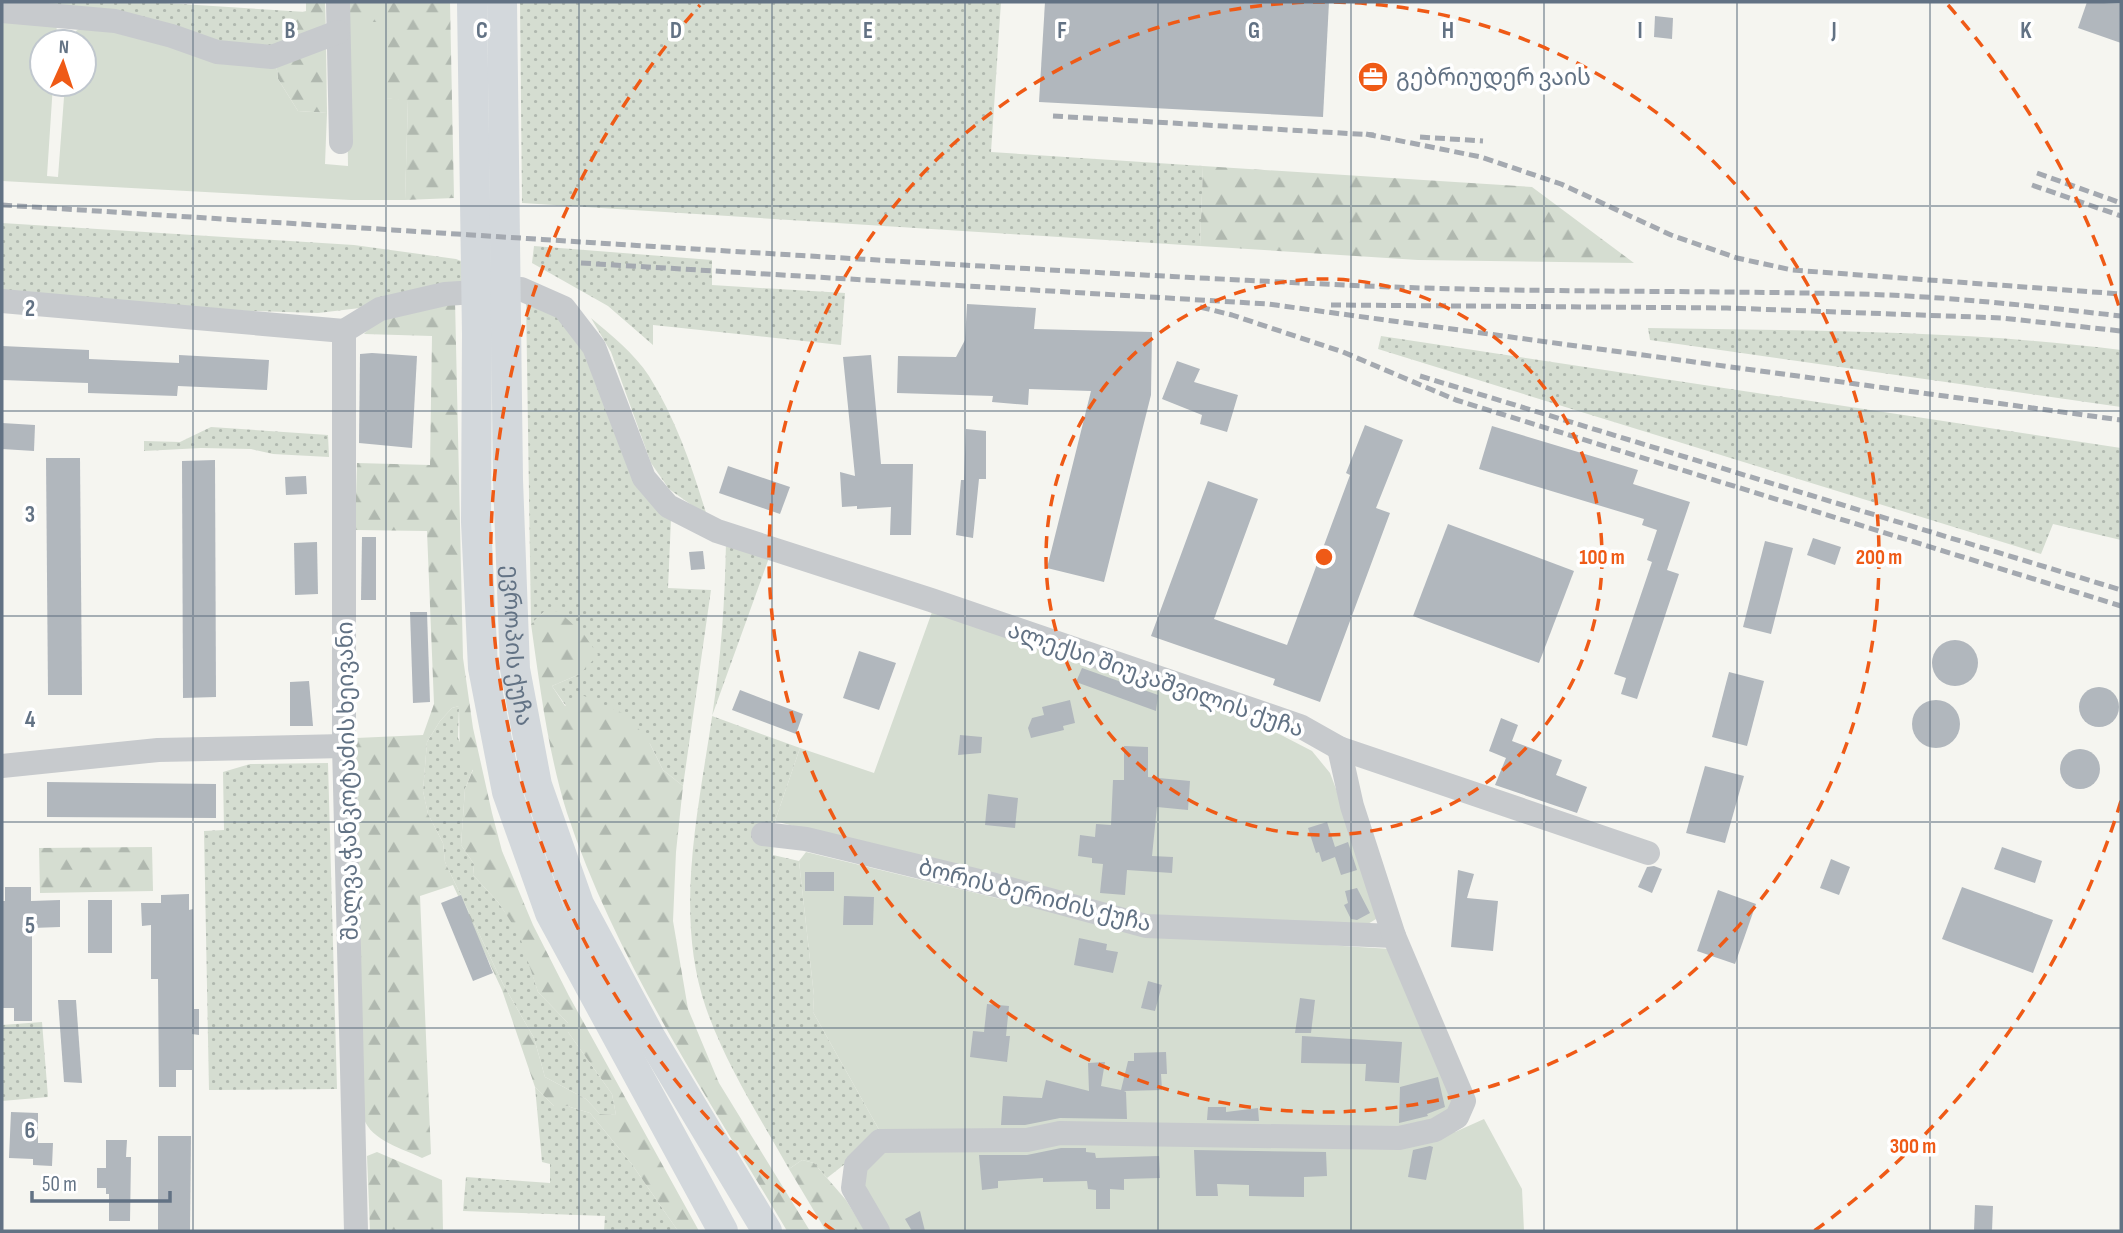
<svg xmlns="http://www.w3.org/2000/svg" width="2123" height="1233" font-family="'Sofia Sans Condensed','Noto Sans Georgian',sans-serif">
<defs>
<pattern id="grass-dots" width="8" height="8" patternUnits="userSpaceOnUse" patternTransform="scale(1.75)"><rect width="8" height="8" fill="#d5ddd1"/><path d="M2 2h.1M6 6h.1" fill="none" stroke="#b0b8af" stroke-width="1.8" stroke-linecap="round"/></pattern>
<pattern id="forest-firs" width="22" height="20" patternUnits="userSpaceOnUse" patternTransform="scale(1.75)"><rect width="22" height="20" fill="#d5ddd1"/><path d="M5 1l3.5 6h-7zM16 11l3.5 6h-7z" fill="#b0b8af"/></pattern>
</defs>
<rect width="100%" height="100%" fill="#f5f5f0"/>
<g fill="url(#grass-dots)">
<path d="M2,2h148l156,10 -15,35 -30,5z"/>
<path d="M520,2h481l-10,150 212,14 -3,80 -678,-43z"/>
<path d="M2,223l352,22 102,14 45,18 -141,31 -42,5 -167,-5 -149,-15z"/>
<path d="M534,246l178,14v25l133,8 -4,52 -188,-20v20l-45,-39 -76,-43z"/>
<path d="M526,298l35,20 31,38 79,163 -3,69 43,2 -28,196 -20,-16 -13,-26 -84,-38 -14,-20 28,-12 -36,-62 -13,12z"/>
<path d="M591,318c20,17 43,35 58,58 27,43 43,91 58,140l-38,-27 -18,-26 -40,-111z"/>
<path d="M1648,328c157,3 317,2 473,22v57l-471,-67z"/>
<path d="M1381,336l740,112v92l-68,-16 -12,30 -663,-205z"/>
<path d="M211,427l117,8 1,22 -56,-3 -22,-5 -50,-1 -57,3v-10l36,1z"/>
<path d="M726,542l44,13 -58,161 88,32 -25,73 -2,34 26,6 15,135 -1,16 69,123 -55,43 -13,-15 -12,-3 -13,9c-30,-53 -63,-104 -83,-161 -32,-93 -8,-196 6,-291 9,-58 13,-116 14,-175z"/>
<path d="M459,706l-1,32 15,31 -8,20 -4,56 13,19 -1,11 25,27 22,32 18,58 30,31v9l44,62 4,21 -16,-1 -14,-15 -41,-22 -11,-39 -31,-54 -58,-122 -2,-19 -15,-29 -5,-23 4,-49 13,-21 12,-13z"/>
<path d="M328,763l9,326 -128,1 -5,-259 20,-1 -1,-58 27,-8z"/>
<path d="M42,1022l6,75 -46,4v-76z"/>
<path d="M535,1087l19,19h13l23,7 41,50 47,68h-74l1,-15 -142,-5 3,-34 84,6v-19l-8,-2z"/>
</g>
<g fill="url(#forest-firs)" fill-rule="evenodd">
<path d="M306,2h19l1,31 -35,14 -8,-17 11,-15 12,-4z"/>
<path d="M346,2h104l4,196 -49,2 3,-99 -23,-3 3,-75 -42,-1z"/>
<path d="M326,44l1,69 -29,-2 -20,-32 -2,-17z"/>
<path d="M1203,166l329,21 102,76 -216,-3 -218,-14z"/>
<path d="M455,300l8,358 10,70 19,85 10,38 31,74 36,71 130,235h-21l-47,-68 -41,-50 -23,-7h-13l-19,-19 -33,-97 -49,-105 -33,11 11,258 -9,4c-19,-9 -51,-18 -58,-39l-8,-381 67,-3 11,-31 -7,-173 -72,-1 2,-67 73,2 2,-129 -68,-2 16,-18zM459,706l1,61 13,3 -8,19 -4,56 13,19 -1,11 25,27 21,32 19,58 30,31v9l44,62 4,21 -16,-1 -14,-15 -41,-22 -11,-39 -31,-54 -58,-122 -2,-19 -15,-29 -5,-23 4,-49 13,-21 12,-13z"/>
<path d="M558,611l25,22 15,22 -18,19 -28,12 13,20 17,-11 47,21 21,28 13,26 20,16 -7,66 -3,69 15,88 31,74 91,148h-23c-80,-135 -170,-268 -220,-418 -19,-61 -27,-126 -36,-189l13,-12z"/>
<path d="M152,847l1,44 -113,2 -1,-45z"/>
<path d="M377,1152l65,28 1,51h-73l-3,-75z"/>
<path d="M802,1160l12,3 32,37 19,31h-39l-37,-62z"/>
</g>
<g fill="#d5ddd1">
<path d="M2,16l55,5 -1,21h-14v42h11l-6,92 11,1 7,-93h19v-42h-13l5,-11 8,-5 192,36 2,17 20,32 29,2 -2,51 23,2 -2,-144h43l-3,76 22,2 -3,100h-54l-349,-19z"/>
<path d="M932,612l305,100 75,39 18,22 48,127 3,16 -23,14 -207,-8 -376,-101 25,-73 74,25z"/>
<path d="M806,852l340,82 245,15 64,151 -4,10 -36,20 -379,-2 -154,7 -69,-123 1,-16 -15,-135z"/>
<path d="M1484,1119l38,70 2,42h-638l-29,-48 13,-23 20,-11 565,-17z"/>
</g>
<g fill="#b1b7bd">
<path d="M1045,2h284l-6,115 -284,-15z"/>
<path d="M2087,2l34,2v39l-43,-15z"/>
<path d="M1655,16l18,2 -1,21 -18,-2z"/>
<path d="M967,304l69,4 -2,21 118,3 -1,63 -47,187 -57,-14 44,-177 -62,-2 -1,16 -36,-3 1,-6 -96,-3 1,-37 58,1 9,-17z"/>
<path d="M2,346l87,4v9l90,4v-8l90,5 -2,30 -89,-4 -1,10 -89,-3v-10l-86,-3z"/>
<path d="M372,353l45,3 -5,92 -53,-5 1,-89z"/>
<path d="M871,355l10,109h32l-2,71h-21l1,-28 -34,2v-3l-15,1 -2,-35 15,4 -12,-119z"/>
<path d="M1177,361l23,8 -6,13 44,13 -11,37 -27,-8 2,-9 -40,-16z"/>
<path d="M2,423l33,2 -1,26 -32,-2z"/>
<path d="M1365,425l38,15 -27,68 14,5 -70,189 -47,-17 2,-6 -124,-43 57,-155 50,18 -44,120 73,26 63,-170 -4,-2z"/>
<path d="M1492,426l146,44 -5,14 57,18 -23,68 12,4 -42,125 -16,-5 5,-16 -12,-4 38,-112 -5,-2 10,-30 -15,-5 2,-6 -165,-50z"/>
<path d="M966,429l20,2v48h-7l-6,59 -17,-3 5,-55h3z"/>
<path d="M46,458h34l2,237h-34z"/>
<path d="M215,460l1,237 -33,1 -1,-237z"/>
<path d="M728,466l62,21 -10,27 -61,-21z"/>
<path d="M306,476l1,18 -21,1 -1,-18z"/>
<path d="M1448,524l126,47 -35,92 -126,-47z"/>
<path d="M362,537h14v63h-15z"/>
<path d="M1813,538l28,9 -6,18 -28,-10z"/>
<path d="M1765,541l28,7 -22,86 -28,-7z"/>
<path d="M317,542l1,52 -23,1 -1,-52z"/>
<path d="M703,551l2,18 -14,1 -2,-18z"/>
<path d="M410,612h17l3,90 -17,1z"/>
<circle cx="1955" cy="663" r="23"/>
<path d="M859,651l37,12 -17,47 -36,-12z"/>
<path d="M1082,668l76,27 -2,16 -80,-29z"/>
<path d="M1729,672l35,9 -17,65 -35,-9z"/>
<path d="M309,681l4,45h-23v-44z"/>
<circle cx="2099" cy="707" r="20"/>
<path d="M740,690l63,24 -7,20 -64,-24z"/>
<circle cx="1936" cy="724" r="24"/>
<path d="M1070,700l5,23 -12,3 1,4 -33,8 -3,-10 4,-10 12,-3 -2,-8z"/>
<path d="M1501,718l17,7 -6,16 50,19 -6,15 31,12 -10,26 -82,-28 11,-27 -17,-7z"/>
<path d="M960,735l22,2 -1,16 -23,2z"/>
<path d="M1124,746l24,1v30l42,4 -2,29 -31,-3 -5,49 21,1 -1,16 -45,-3 -2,25 -25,-2 3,-29 -11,-1v-5l-14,-2 2,-21 15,2 1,-13 15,1 2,-45h11z"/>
<circle cx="2080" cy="769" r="20"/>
<path d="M1705,766l39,10 -19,67 -39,-10z"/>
<path d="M47,782l169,2v34l-169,-1z"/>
<path d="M988,794l30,4 -3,30 -30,-3z"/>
<path d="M1327,822l8,25 13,-5 9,28 -16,5 -6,-18 -13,5 -3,-10 -3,1 -8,-25z"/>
<path d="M2002,847l40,14 -7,22 -41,-14z"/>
<path d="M1831,859l19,8 -11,28 -19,-7z"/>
<path d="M1654,866l8,3 -10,24 -14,-6 9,-20z"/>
<path d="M1458,870l16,4 -7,24 31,3 -5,50 -42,-4z"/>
<rect x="805" y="872" width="29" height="19"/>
<path d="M5,887h26v14l29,-1v27l-28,1v93h-18v-13h-12v-107h3z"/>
<path d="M1962,887l91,33 -20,53 -91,-34z"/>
<path d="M1357,888l13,25 -13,7 -6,-1 -7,-14 4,-2 -3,-12z"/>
<path d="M1718,890l38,14 -21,60 -38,-13z"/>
<path d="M189,894v16l4,-1 1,100h5v26l-7,-1v36h-16v17h-17l-1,-108h-7v-54l-9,1 -1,-23h20v-8z"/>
<path d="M461,895l32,78 -20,8 -32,-78z"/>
<path d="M844,896l30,1 -1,28h-30z"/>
<rect x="88" y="900" width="24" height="53"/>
<path d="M1079,938l28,6 -1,6 12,2 -5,21 -39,-8z"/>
<path d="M1148,981l14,4 -7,26 -14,-3z"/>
<path d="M1300,998l15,2 -4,33h-16z"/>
<path d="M58,1000h18l6,83 -18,-1z"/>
<path d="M987,1004l22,2 -3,30h4l-3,26 -37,-5 3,-26 11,1z"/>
<path d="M1302,1036l100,6 -3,41 -34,-2 1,-17 -65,-1z"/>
<path d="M1166,1052l1,22h-6l1,16 -38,1 2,1 1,27 -67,-1 -35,7h-24l2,-29 39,2 4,-18 43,11 -1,-28 17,-1 -4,24 20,4 7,-29h6v-8z"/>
<path d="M1438,1077l7,30 -18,7 1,2 -29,7 1,-36z"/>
<path d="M1208,1107h18v5l32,-4 1,13 -52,-1z"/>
<path d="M11,1112l27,1v30h15l-1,23 -19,-1v-6l-24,-1z"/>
<path d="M158,1136h33l-1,95h-32z"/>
<path d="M106,1140h21l-1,17h5l-1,64h-21v-27h-3v-6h-9v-20h9z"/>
<path d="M1430,1146l3,1 -7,33 -18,-3 5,-27z"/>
<path d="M1061,1148h25v4l9,1 1,5 63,-2 1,22 -36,1v11l-14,-1v20h-14v-19l-8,-1 -1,-8 -44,1v-4l-45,3v7l-16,2 -3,-35h48z"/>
<path d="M1194,1150l132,2 1,24 -23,1v20l-55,-1v-11l-32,-1 1,12h-22z"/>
<path d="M1975,1205l18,1 -1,25h-18z"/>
<path d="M920,1211l5,20h-13l-7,-12z"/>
</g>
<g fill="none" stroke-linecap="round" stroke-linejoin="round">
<g stroke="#c7cacd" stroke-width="24">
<path d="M338,2l3,140"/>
<path d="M2,11l113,10 57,15 45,16 55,5 66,-25"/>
<path d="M2,301l342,30"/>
<path d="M344,331l36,-22 65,-15 76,-5 43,19 30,39 50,131 24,28 49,25 214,69 369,126 39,22 309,105"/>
<path d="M344,331v415l12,485"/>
<path d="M2,766l156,-16 186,-4"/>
<path d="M763,834l43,5 189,46 151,41 248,10"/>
<path d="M878,1231l-25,-43 3,-23 24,-24 147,-1 33,-7 339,5 36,-8 22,-13 7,-16 -70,-165 -42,-130 -13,-58"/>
</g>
<g stroke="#d3d8dc" stroke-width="30">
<path d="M472,2l5,332 -1,188 7,146 24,124 43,121 173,318"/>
<path id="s1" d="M502,2l6,478 7,189 22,116 42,119 72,134 116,193"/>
</g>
<g stroke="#a4a9b0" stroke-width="5" stroke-dasharray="10 5" stroke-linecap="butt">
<path d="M1053,116l321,19"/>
<path d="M1366,134l115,23 80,27 110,51 66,23 55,12 329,24"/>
<path d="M1420,137l63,4"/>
<path d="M2037,173l84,30"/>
<path d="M2032,185l89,31"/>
<path d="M2,205c447,28 894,59 1342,80 170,8 341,5 512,9 89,2 177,12 265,22"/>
<path d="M581,263l687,41 853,116"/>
<path d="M1331,305l396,3 275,10 119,13"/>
<path d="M1200,307l32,8 111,37 113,48 665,206"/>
<path d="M1420,376l701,214"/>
</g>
</g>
<path fill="none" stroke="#627284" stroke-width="2" stroke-opacity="0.55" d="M193,2v1229M386,2v1229M579,2v1229M772,2v1229M965,2v1229M1158,2v1229M1351,2v1229M1544,2v1229M1737,2v1229M1930,2v1229M2,206h2119M2,411h2119M2,616h2119M2,822h2119M2,1028h2119"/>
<g fill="none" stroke="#ef5a16" stroke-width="3.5" stroke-dasharray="12 9">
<circle cx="1324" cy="557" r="278"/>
<circle cx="1324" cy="557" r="555"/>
<path d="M2121 801A833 833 0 0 1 1814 1231M834 1231A833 833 0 0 1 700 5M1948 5A833 833 0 0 1 2121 313"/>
</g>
<defs>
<g id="office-disc" transform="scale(1.575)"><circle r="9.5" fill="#ef5a16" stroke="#fff"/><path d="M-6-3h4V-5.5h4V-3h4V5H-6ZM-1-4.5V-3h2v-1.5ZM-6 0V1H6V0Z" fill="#fff"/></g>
</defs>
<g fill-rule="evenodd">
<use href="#office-disc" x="1373" y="77"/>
</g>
<g text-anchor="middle" stroke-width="7" stroke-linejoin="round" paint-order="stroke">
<g font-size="23" fill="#627284" stroke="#fff" text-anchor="start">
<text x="1396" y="85">გებრიუდერ ვაის</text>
</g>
<g font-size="23" fill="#627284" stroke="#fff">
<text dy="8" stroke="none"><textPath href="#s1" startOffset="644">ევროპის ქუჩა</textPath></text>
<text transform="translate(1156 679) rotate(19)" y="8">ალექსი შიუკაშვილის ქუჩა</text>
<text transform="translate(347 781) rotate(-91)" y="8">შალვა ჭანკოტაძის ხეივანი</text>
<text transform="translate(1035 895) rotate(14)" y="8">ბორის ბერიძის ქუჩა</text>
</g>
</g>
<g font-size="23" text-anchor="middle" font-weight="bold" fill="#627284" stroke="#fff" stroke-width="7" stroke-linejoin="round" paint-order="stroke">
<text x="290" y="38">B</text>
<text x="482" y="38">C</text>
<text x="676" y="38">D</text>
<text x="868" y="38">E</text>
<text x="1062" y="38">F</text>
<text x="1254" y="38">G</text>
<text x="1448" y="38">H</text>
<text x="1640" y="38">I</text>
<text x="1834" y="38">J</text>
<text x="2026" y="38">K</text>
<text x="30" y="316">2</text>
<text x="30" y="522">3</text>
<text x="30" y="727">4</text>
<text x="30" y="933">5</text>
<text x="30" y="1138">6</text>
</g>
<circle cx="1324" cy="557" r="10" fill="#ef5a16" stroke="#fff" stroke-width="3.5"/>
<g font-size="21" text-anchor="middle" font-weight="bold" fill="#ef5a16" stroke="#fff" stroke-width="7" stroke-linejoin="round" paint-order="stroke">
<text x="1602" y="564">100 m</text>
<text x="1879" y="564">200 m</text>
<text x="1913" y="1153">300 m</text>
</g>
<rect width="2123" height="1233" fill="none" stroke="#627284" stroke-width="7"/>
<g transform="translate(63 63) rotate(3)"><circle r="33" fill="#ffffff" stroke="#c0c7ce" stroke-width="2"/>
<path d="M0-5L12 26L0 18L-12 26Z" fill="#ef5a16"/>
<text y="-10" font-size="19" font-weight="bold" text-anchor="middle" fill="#627284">N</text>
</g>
<path d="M32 1191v10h138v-10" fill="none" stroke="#627284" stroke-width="3.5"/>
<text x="42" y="1191" font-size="21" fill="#627284" stroke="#ffffff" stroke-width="5" paint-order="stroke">50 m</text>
</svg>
